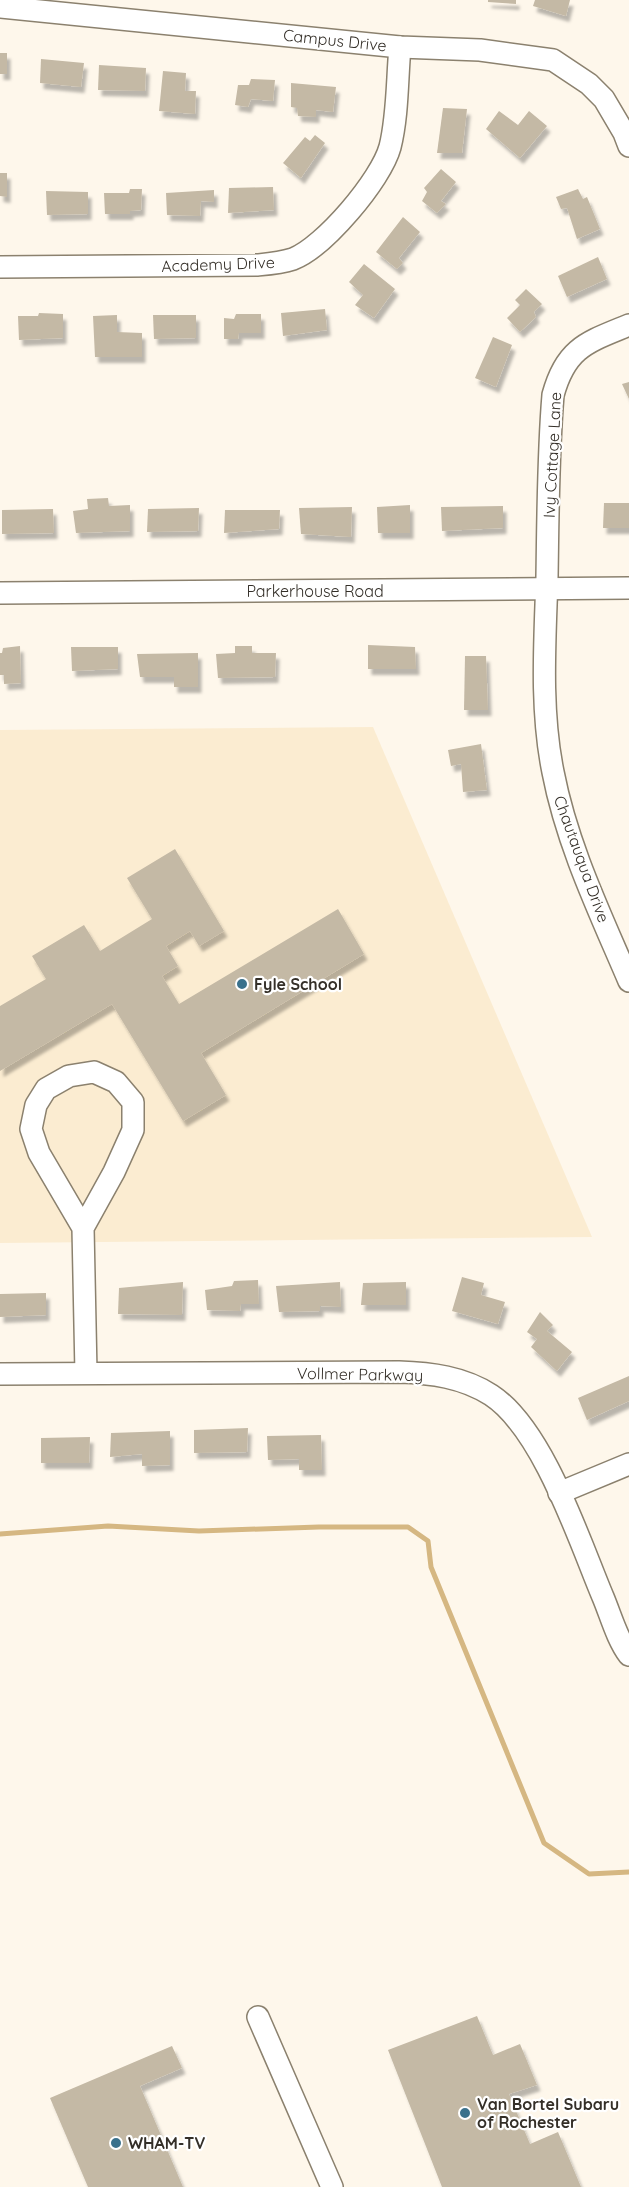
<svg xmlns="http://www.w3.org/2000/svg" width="629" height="2187" font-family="Quicksand,sans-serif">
<defs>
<filter id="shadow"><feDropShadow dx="3.5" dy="6" stdDeviation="1.5" flood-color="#0004"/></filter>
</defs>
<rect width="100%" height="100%" fill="#fef7eb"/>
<path fill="#fbecd1" d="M373,727l219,510 -592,6v-513z"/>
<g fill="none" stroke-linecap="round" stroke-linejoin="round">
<path stroke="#d5b782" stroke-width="5" d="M0,1534l108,-8 91,5 120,-4h89l20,14 3,26 113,276 45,31 40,-2"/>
</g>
<g fill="#c4b9a5" filter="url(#shadow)">
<path d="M488,0h28v4l-28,-2z"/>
<path d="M535,0h35l-4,16 -33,-10z"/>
<rect x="0" y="53" width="7" height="21"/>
<path d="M41,59l43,4 -3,24 -41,-4z"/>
<path d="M99,65l47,3 -1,23 -47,-1z"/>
<path d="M163,71l23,2 -1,18h11l-1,23 -36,-3z"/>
<path d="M251,79l24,1 -2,21 -22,-2 -3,8 -13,-2 3,-20h11z"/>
<path d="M291,83l45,4 -3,25 -17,-2v7l-18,-1 -1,-8 -6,-1z"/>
<path d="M443,108l24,1 -5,44h-25z"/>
<path d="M499,111l19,14 11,-14 18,15 -27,32 -34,-29z"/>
<path d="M315,135l10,8 -24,35 -18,-15 22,-26 5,4z"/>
<path d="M441,169l15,13 -15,19 5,3 -9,9 -15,-12 5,-9 -3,-4z"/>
<path d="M0,173h7v24l-7,-1z"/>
<path d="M273,187l1,23 -46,3 1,-25z"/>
<path d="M130,189h12l-1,21 -11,1v3h-25l-1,-21h25z"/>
<path d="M578,189l5,10 4,-2 13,32 -23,10 -10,-31 -6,1 -5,-12z"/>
<path d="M214,190v12l-13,-1 -1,15 -33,-1 -1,-22z"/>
<path d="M46,191l42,1v22l-41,1z"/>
<path d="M403,217l17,15 -21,26 4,5 -6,6 -21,-17z"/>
<path d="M598,257l9,22 -40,18 -9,-21z"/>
<path d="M364,264l31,25 -21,29 -19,-13 8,-10 -14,-13z"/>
<path d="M526,289l16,15 -8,8 2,5 -16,15 -13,-14 13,-13 -5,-5z"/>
<path d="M325,309l2,21 -44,6 -2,-23z"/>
<path d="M39,313l24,1v24l-44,2 -1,-24h20z"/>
<path d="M236,314h25v19h-22l-1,6h-14v-21l10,1z"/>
<path d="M117,315v17l25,1v24h-47l-2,-41z"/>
<path d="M153,315h43v23l-42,1z"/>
<path d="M493,337l19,8 -16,42 -21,-9z"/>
<path d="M629,382v17l-7,-15z"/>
<path d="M108,498l1,8 21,-1v26l-54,2 -3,-22 15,-2 -1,-10z"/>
<path d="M604,503h25v25h-26z"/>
<path d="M410,505v28h-32l-1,-26z"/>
<path d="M503,506v22l-61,3 -1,-24z"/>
<path d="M352,507l-1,30 -50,-3 -2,-26z"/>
<path d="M199,508l-1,23 -51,1 1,-23z"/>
<path d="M53,509l1,24 -52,1v-24z"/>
<path d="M225,510h55l-1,19 -55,4z"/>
<path d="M368,645l47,2 1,22h-48z"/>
<path d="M20,646l1,37 -17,1v-9h-4v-22h2l1,-5z"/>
<path d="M235,646h17v7h24l-1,24 -57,1 -2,-24 19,-1z"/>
<path d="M71,647h47v22l-46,2z"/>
<path d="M198,653v34h-24v-10h-34l-3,-23z"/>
<path d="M465,656h21l2,54h-24z"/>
<path d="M481,744l6,46 -24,2 -2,-28 -10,2 -3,-16z"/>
<path d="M175,849l49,82 -25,15 -9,-15 -24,15 12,20 -16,10 17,28 159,-95 26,45 -163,99 25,42 -43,26 -71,-117 -112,67v-65l46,-27 -14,-23 52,-31 16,26 52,-32 -25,-41z"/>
<path d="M462,1277l22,6 -3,12 24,7 -7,22 -46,-13z"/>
<path d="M258,1280l1,24h-18l-1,7 -33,-1 -2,-20 27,-4 2,-5z"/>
<path d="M183,1282l-1,33 -64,-1 1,-26z"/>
<path d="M340,1282l1,25 -21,-1v5l-41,1 -3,-26z"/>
<path d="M406,1282v23h-45l2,-22z"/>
<path d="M46,1293v22l-46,2v-23z"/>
<path d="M540,1312l13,13 -6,6 25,21 -15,19 -26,-24 6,-8 -10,-7z"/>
<path d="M629,1376v25l-42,19 -9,-22z"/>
<path d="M248,1428l-1,24 -53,1v-23z"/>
<path d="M170,1431v34l-28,1v-12l-32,3 1,-24z"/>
<path d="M321,1435l1,35h-23v-11l-31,1 -1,-24z"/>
<path d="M90,1437l-1,26h-48v-25z"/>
<path d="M477,2016l16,39 27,-11 17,41 -28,9 21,50 28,-12 23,55h-139l-54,-137z"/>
<path d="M172,2046l10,22 -42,18 43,101h-95l-38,-89z"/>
</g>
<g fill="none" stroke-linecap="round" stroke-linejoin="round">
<g stroke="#8b816e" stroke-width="24">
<g id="minor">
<path d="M0,7l400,40 80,3 73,10 36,24 15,15 20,34 5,13"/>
<path d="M0,267l257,-2c11,-1 24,-2 36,-6 31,-12 88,-79 97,-112 8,-32 7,-68 10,-100"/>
<path d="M629,325c-41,17 -63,22 -76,70 -5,60 -5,121 -6,182 -2,64 -7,131 6,195 14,73 47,141 76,209"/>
<path d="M0,593l629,-5"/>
<path d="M83,1228l-44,-75 -8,-24 5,-24 10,-16 23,-13 25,-4 22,10 17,20v28l-19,42 -31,56 3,145"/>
<path d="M0,1374l399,-2c32,1 64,5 92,23 52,34 88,145 112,202 8,19 14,42 26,58"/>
<path d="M559,1493l70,-29"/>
<path d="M258,2017l74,170"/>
</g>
</g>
<use href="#minor" stroke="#fff" stroke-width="21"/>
</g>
<g fill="#3a718c" stroke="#fff" stroke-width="2">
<circle cx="242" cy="984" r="6"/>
<circle cx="465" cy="2113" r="6"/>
<circle cx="116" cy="2143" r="6"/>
</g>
<g text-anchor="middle" stroke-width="4.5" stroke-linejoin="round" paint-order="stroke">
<g font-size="16" fill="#342f28" stroke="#fff">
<text transform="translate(335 40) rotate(6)" y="6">Campus Drive</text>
<text transform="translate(218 264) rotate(-2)" y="6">Academy Drive</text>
<text transform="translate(552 455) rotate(-87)" y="6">Ivy Cottage Lane</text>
<text x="315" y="597">Parkerhouse Road</text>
<text transform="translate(582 859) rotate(70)" y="6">Chautauqua Drive</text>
<text transform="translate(360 1374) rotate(1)" y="6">Vollmer Parkway</text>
</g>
<g font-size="16" font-weight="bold" fill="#342f28" stroke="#fff" text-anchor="start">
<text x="254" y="990">Fyle School</text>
<text x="477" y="2110">Van Bortel Subaru<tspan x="477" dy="18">of Rochester</tspan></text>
<text x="128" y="2149">WHAM-TV</text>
</g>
</g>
</svg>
